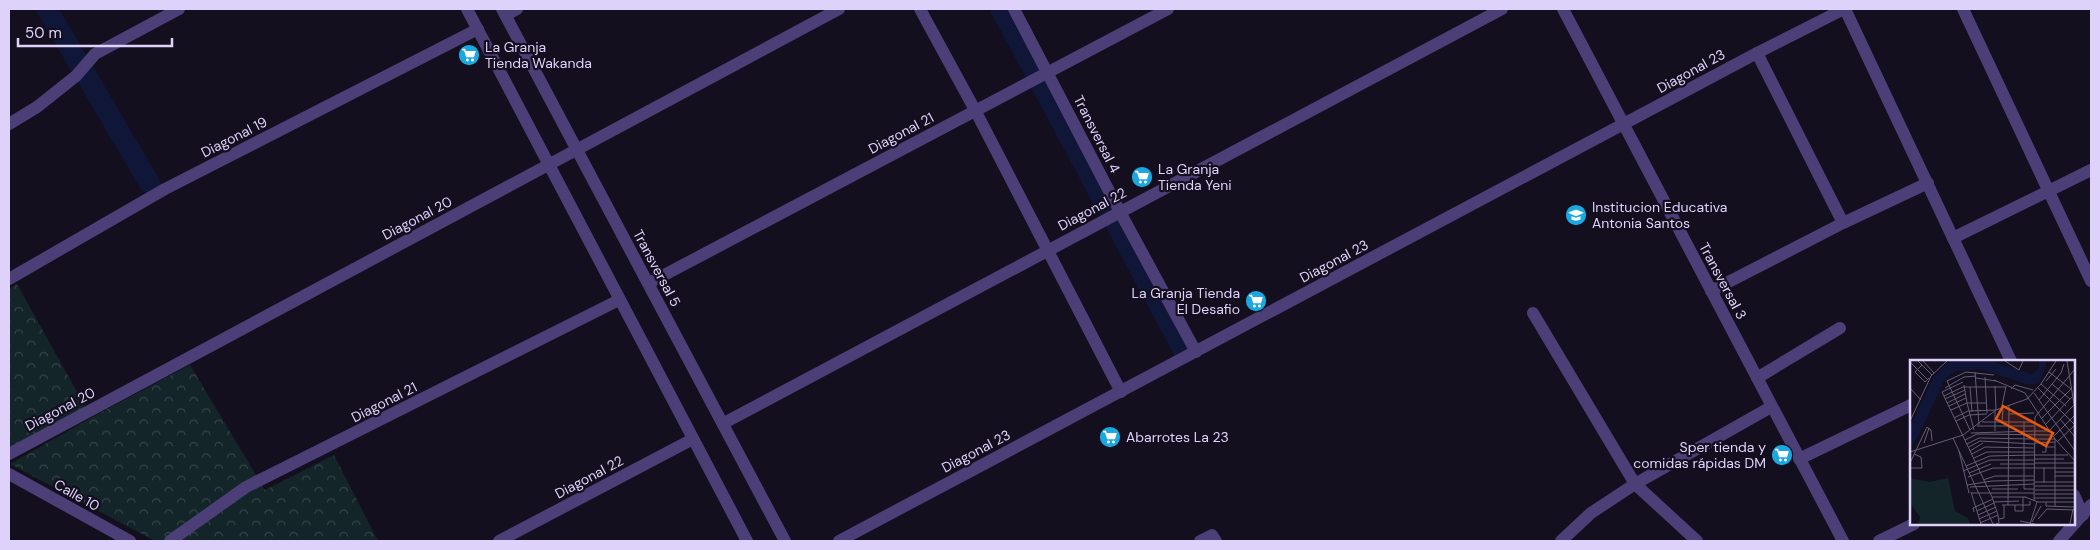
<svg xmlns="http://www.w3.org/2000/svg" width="2100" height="550" font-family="'DM Sans',sans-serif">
<defs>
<pattern id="park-crowns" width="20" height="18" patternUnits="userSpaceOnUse" patternTransform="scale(1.25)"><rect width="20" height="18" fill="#132528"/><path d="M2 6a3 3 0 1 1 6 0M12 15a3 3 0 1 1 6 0" fill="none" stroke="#354448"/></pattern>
</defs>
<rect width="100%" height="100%" fill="#140f1f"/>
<g fill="url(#park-crowns)">
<path d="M17,284l69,124 -77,42v-161z"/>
<path d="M190,365l75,125 69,-35 44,86h-223l-145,-77 86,-49z"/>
</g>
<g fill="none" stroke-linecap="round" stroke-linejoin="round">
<g stroke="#0f1638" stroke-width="21">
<path d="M47,9l103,175"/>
<path d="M1001,9l184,344"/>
</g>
<g stroke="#4c3f78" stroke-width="12">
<path d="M920,9l55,101 146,282"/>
<path d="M1014,9l106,203 76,140"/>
<path d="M1563,9l280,532"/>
<path d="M1845,9l166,352"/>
<path d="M1963,9l128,272"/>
<path d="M506,15l11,-6"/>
<path d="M1757,53l86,170"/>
<path d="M9,124l28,-17 39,-31 19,-22 84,-45"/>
<path d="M1953,238l138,-68"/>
<path d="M9,279l156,-90 313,-160"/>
<path d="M649,283l519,-274"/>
<path d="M1711,291l132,-68 85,-40"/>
<path d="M1533,313l102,171 62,57"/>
<path d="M1757,378l83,-50"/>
<path d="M724,423l778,-414"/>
<path d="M9,454l830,-445"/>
<path d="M1799,459l112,-54"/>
<path d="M2074,495l9,20"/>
<path d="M170,541l76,-54 373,-187"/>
<path d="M499,541l194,-102"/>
<path d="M839,541l918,-488 87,-44"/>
<path d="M1200,541l12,-6 4,6"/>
<path d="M1561,541l30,-28 44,-29 136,-77"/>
<path d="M1879,541l35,-17"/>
</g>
<g stroke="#4c3f78" stroke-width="12">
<path d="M467,9l280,532"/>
<path d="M502,9l283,532"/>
<path d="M9,474l121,67"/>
<path d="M2059,541l32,-36"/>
</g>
</g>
<defs>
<g id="supermarket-disc" transform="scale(1.125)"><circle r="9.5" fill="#1aa8de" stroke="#140f1f"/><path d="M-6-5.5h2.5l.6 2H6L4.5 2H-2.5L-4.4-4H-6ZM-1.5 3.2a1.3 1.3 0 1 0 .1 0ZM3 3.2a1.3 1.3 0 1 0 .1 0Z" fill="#fff"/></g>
<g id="school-disc" transform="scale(1.125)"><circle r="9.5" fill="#1aa8de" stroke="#140f1f"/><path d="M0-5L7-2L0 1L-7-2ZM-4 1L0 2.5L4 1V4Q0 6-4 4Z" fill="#fff"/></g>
</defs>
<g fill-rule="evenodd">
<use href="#supermarket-disc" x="469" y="55"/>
<use href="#supermarket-disc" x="1142" y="177"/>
<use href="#school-disc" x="1576" y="215"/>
<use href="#supermarket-disc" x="1256" y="301"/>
<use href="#supermarket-disc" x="1110" y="437"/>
<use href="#supermarket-disc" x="1782" y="455"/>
</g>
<g text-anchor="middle" stroke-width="4.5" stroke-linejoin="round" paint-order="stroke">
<g font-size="14" fill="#ded2fa" stroke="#140f1f" text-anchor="start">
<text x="485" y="52">La Granja<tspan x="485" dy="16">Tienda Wakanda</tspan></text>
<text x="1158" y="174">La Granja<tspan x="1158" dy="16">Tienda Yeni</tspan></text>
<text x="1592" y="212">Institucion Educativa<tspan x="1592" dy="16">Antonia Santos</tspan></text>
<text x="1240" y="298" text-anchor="end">La Granja Tienda<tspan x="1240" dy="16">El Desafio</tspan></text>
<text x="1126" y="442">Abarrotes La 23</text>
<text x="1766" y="452" text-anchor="end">Sper tienda y<tspan x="1766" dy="16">comidas rápidas DM</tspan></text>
</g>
<g font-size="14" fill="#ded2fa" stroke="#140f1f">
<text transform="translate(1691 71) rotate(-29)" y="5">Diagonal 23</text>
<text transform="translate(901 133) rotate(-28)" y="5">Diagonal 21</text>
<text transform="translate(1097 134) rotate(63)" y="5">Transversal 4</text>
<text transform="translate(234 137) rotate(-27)" y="5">Diagonal 19</text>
<text transform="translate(1092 209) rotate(-28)" y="5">Diagonal 22</text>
<text transform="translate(417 218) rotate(-28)" y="5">Diagonal 20</text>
<text transform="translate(1334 261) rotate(-28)" y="5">Diagonal 23</text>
<text transform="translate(657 268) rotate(62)" y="5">Transversal 5</text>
<text transform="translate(1723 281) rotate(62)" y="5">Transversal 3</text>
<text transform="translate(384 402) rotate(-27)" y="5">Diagonal 21</text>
<text transform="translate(60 409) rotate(-28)" y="5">Diagonal 20</text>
<text transform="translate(976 451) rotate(-28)" y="5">Diagonal 23</text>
<text transform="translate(589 477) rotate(-28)" y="5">Diagonal 22</text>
<text transform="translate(77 495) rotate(29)" y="5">Calle 10</text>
</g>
</g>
<g transform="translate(1910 360)">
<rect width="165" height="165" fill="#140f1f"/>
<path d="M0,118l19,4 19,-4 7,33 13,7 2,6h-52l2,-7 -10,-14z" fill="#132528"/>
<path d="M81,1l41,13 7,-5v-8h7v4l-6,17 -11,3 -48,-16 -26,2 -11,10 -25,54 -9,12v-20l23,-49 10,-11 8,-6z" fill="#0f1638"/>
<path fill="none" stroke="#655d77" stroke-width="1" d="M8,1l14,14M13,1l11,12M95,1l14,9 4,-9M157,1l8,49M0,2l18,18M12,5l-7,7 10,10 4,-4M65,12l4,53M75,17l2,36M66,18l20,3M84,20l31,13 30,46 20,22M136,21l10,-12M53,22l-21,10 50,105 6,18 1,8 -3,1M131,24l25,22M142,24l18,15M54,25l3,18M60,27l2,25M0,28l11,12M35,28l19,-11 12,-1M128,28l37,37M101,29l4,-4 18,5M124,33l41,58M34,36l19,-9h42M35,39l20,-9M129,40l22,-27 3,-9M37,43l18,-9M57,43l7,27M39,46l17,-8M92,46l4,-20M41,50l16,-7h20M85,51v20M99,54l25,-1M44,58l14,-7 28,-1 -1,-24M131,59l30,-30 -22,-17M150,59l15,18M0,61l21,-45 16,-15M46,61l13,-6 18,-1M72,62h52M92,62l1,-15M114,62v67h10M135,65l27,-28M67,66h57M60,70l-23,-49 19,-9 28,3M125,71h14l25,-26M61,73l63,-2M143,77l22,-22M43,78l40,86M125,79h20M55,80l12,-6 75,1M147,82l18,-17M14,83l5,-15M125,83l20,-1M57,84l12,-6 55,1M59,87l11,-6 54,3M49,91l10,42M60,91l13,-8M0,92l53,-17 33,-25 31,-11 14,-15 15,-23M132,92h4v-5h9M62,94l13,-7 49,1M124,95h34M64,98l13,-6h47M124,99h30M0,103l17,-36 4,3 1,11M124,103h41M90,104h34M56,106l24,-10 44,-1M134,107v16M0,108h12l-1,-11 -7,-3M53,111l27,-11h44M145,112h20M59,113l22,-9M145,116h20M58,117l25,-9h82M73,120l12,-4h39M125,122h40M57,125l25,-4 42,-1M125,126h40M60,127l64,-3M82,129h26M125,130h40M61,132l10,32M62,133h62M125,134h40M82,137h34M115,137l13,5h37M124,138h41M124,141l1,-84 40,-48M84,142l25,-1M136,142v4l28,1M92,145h28v-4M98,145l1,-100M105,145v6h8v-14M145,147v-68M67,151l17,-8M64,152l-1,-4 20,-9M68,155l18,-8M69,159l18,-8M89,159l5,-1v-13M128,159l9,-10 27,1M110,161l15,3M122,162l9,-16M70,163l18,-8M120,164l7,-22M160,164l3,-15"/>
<path fill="#e8590c" fill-opacity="0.15" stroke="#e8590c" stroke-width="2.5" d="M93,46l50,27 -7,13 -50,-27z"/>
<rect width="165" height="165" fill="none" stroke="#ded2fa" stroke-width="2.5"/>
</g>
<rect width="2100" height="550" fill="none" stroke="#ded2fa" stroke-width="20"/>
<path d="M18 38v8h154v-8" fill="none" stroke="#ded2fa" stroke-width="2.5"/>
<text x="25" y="38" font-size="15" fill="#ded2fa" stroke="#140f1f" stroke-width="4" paint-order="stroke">50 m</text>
</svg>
